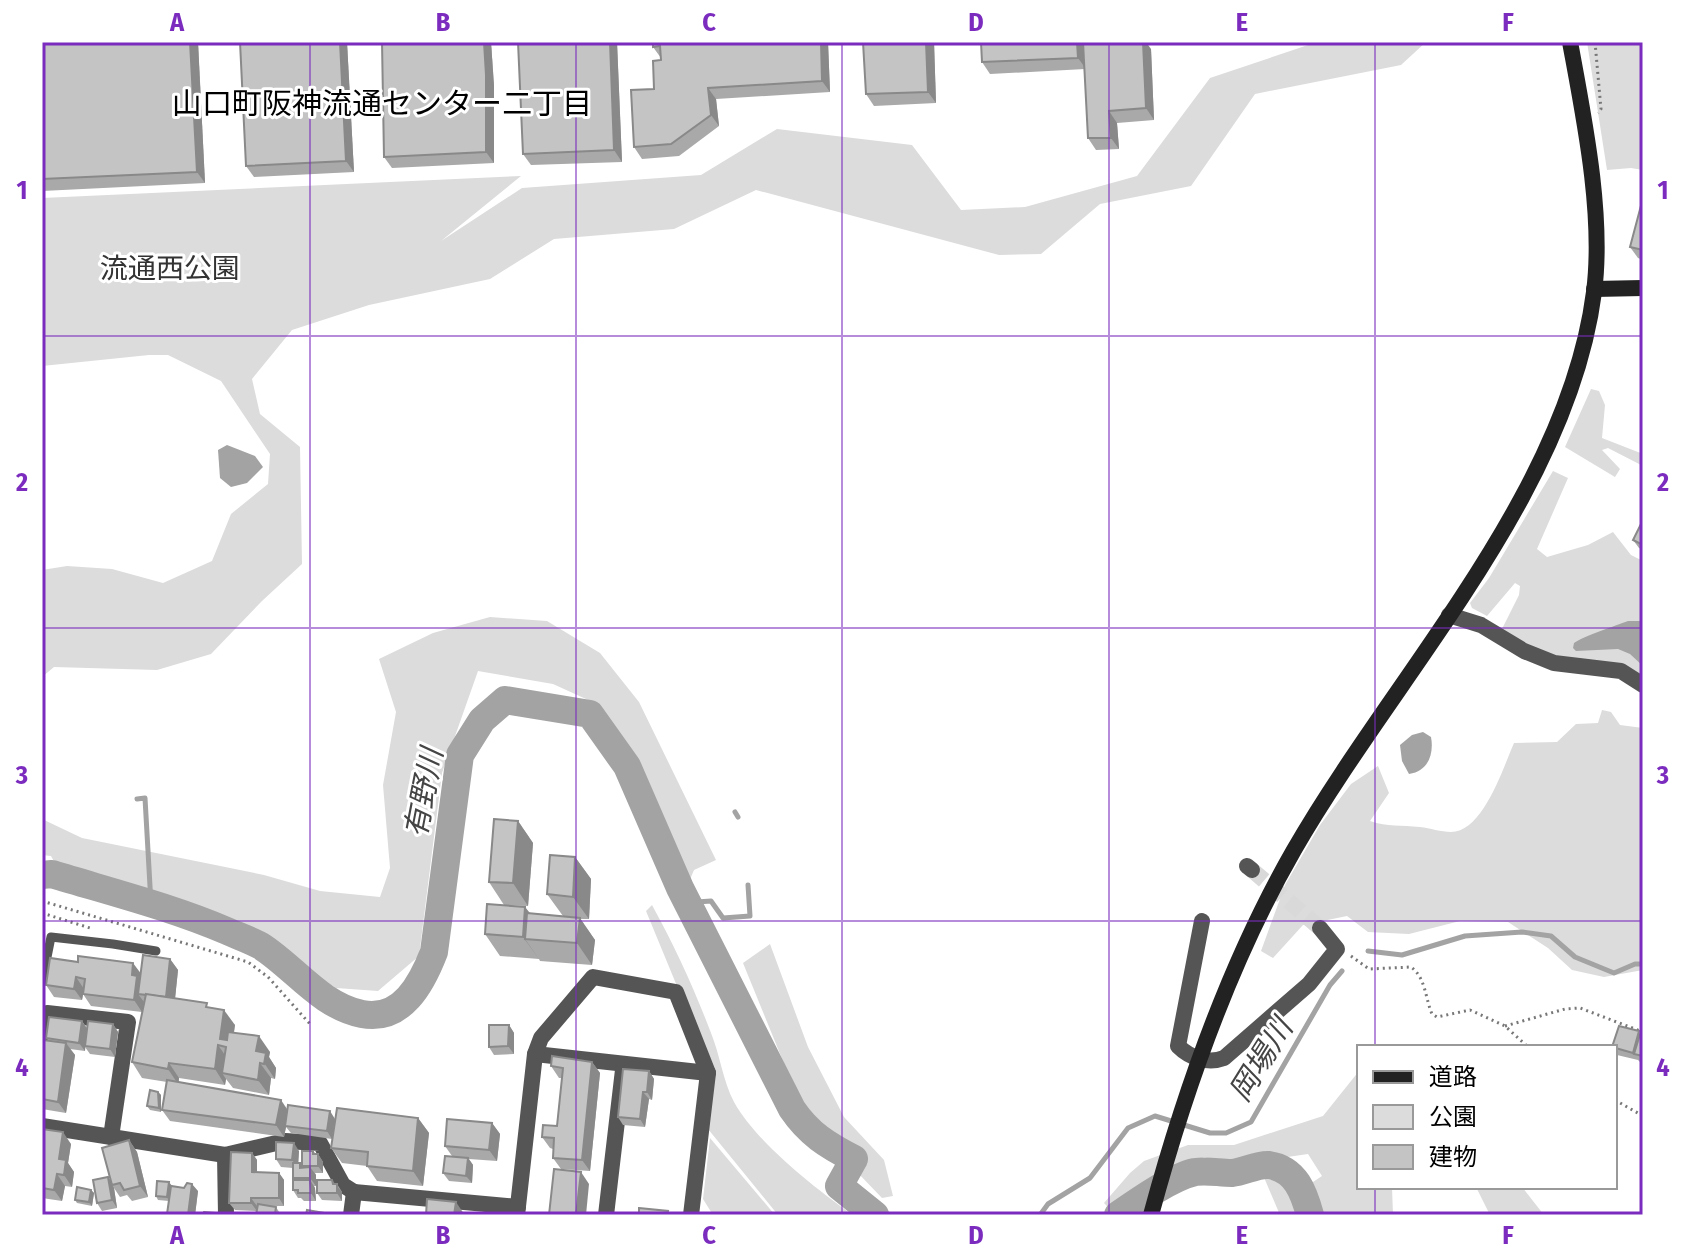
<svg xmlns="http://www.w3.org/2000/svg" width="1685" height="1257" font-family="'Fira Sans Condensed','Noto Sans JP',sans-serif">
<rect width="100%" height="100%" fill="#fff"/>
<g fill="#dcdcdc">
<path d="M1317,42h109l-25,23 -146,29 -64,92 -91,18 -59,50 -42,1 -243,-65 -82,39 -120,10 -64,40 -121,26 -77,25 -40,49 8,35 40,33 2,117 -40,37 -51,53 -54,16 -103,-3 -12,10v-107l25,-4 45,3 51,14 49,-22 19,-47 37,-30 2,-30 -49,-73 -53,-26h-19l-107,11v-168l479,-22 -80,65 81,-53 179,-13 76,-46 135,16 49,65 64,-3 112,-31 73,-98z"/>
<path d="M1587,42h56v128l-12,-2 -24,2z"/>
<path d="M1591,389l8,2 6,14 -3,33 41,16v12l-35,-18 -6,2 18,19 -5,8 -50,-30z"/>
<path d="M1553,471l15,7 -31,71 10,8 41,-12 25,-13 18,23 12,6v66l-13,21 13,8v22l-87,-20 -55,-27 18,-36 1,-9 -5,-3 -28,33 -15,-8 -2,-5 19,-25z"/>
<path d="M490,617l57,4 53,32 39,49 77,158 -22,10 -6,14 -61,-131 -30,-49 -44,-20 -75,-13 -36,102 -23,183 -41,35 -42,-3 -49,-32 -93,-52 -137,-37 -6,-11 -9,-1v-36l40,19 182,37 56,16 60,6 10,-29 -7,-83 13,-73 -17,-53 54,-26z"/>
<path d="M1602,710l9,2 9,13 23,3v242l-39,7 -32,-7 -24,-22 -40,-26 -48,-1 -51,13 -41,-2 -21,-16 -44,9 -30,33 -12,-7 24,-66 35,-60 31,-41 27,-18 11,27 -19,28c18,6 31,4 50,6 10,1 21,5 31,5 32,0 52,-64 63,-89l43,-1 19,-18 22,-1z"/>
<path d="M652,905c23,42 42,83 59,128 9,22 12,48 23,69 22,40 82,87 119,113h-75l-70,-86 4,-58 -66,-160z"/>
<path d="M770,944l38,103 36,70 40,43 9,36 -11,2 -75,-78 -64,-157z"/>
<path d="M1359,1071v116h33l1,28h-113l-17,-40 26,-8 21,17 12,-8 -14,-22 -76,11 -28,-8 -91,55 -9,-9 26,-30 14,-12 44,-16h46l89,-29z"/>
<path d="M710,1138l65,77h-62l-10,-16z"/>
<path d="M1476,1187h46l22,28h-54z"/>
</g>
<g fill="#a3a3a3">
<path d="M227,445l28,11 8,11 -16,16 -16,4 -11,-9 -2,-28z"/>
<path d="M1628,621h15v45l-13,-12 -12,-5 -42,2 -3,-3 1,-5c10,-7 41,-17 54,-22z"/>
<path d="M1423,732l8,5c3,16 -2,34 -22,37l-7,-13 -2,-16 12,-10z"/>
</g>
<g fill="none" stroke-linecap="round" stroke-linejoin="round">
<g stroke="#a3a3a3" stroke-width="5">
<path d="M137,799l8,-1 6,106"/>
<path d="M735,812l3,5"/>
<path d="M689,905l8,-3 14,-1 12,17 27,-2 -2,-31"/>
<path d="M1368,951l34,4 63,-19 57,-4 29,4 24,21 39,16 21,-9h8"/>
<path d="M867,1209l24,6"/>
<path d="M1040,1215l8,-11 42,-26 38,-50 27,-12 55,17h16l25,-11 79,-137 12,-14"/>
</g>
<g stroke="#a3a3a3" stroke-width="28">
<path d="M42,875l10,-1c59,18 119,33 175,57 11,5 23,9 34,15 33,21 60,60 101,68 40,8 60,-31 72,-62l26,-197 22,-35 23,-20 85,14 37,52 53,122 112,221c17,25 35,36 62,50l-15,27 36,29"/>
<path d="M1118,1215c20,-14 54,-38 77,-43 13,-2 24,1 37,1 12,-1 25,-9 37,-8 27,4 35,28 41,50"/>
</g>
<path stroke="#d9d9d9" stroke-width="16" stroke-dasharray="16 8" stroke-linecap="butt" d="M1252,870l68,58"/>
<g stroke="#777" stroke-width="3" stroke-dasharray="2 4" stroke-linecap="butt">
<path d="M1595,42l6,67 -3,4"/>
<path d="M42,901l206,61 20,15 42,47"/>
<path d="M42,913l48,15"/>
<path d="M1351,956l18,13 42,-2c15,11 14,31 21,47l5,3 33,-7 35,16 23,21"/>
<path d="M1505,1026l60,-17 15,-1 63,24"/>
<path d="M1615,1100l28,16"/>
</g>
<path stroke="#555" stroke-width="9" d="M42,982l9,-45 62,7 43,7"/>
<g stroke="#555" stroke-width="16">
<path d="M1449,615l32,10 43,26 30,12 67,8 22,14"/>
<path d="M1247,866l5,4"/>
<path d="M1202,921l-24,125c12,12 30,18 46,12l85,-74 28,-35 -17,-21"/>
<path d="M42,1046l5,-33 81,9 -17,115"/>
<path d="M535,1054l173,19"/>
<path d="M42,1126l183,29 60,-14 35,2 23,42 11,7"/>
<path d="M225,1155l1,60"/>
<path d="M351,1215l3,-23 164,15"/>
<path d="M517,1215l18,-161 6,-16 52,-61 83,15 32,81 -17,142"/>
<path d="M606,1215l17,-145"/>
</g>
<g stroke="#222" stroke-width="16">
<path d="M1594,289l49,-1"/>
<path d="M1151,1215c34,-126 78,-252 143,-365 100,-174 274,-355 300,-558 10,-77 -10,-174 -24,-250"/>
</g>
</g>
<g fill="#a9a9a9">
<path d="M42,42h156l7,141 -163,8z"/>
<path d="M347,42l7,130 -100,5 -8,-11z"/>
<path d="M382,42h109l3,44v77l-102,5 -8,-11z"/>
<path d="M518,42h99l5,120 -91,3 -8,-11z"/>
<path d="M828,42l2,50 -114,7 3,27 -40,30 -37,3 -8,-12 20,-58 7,-31 -8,-11z"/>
<path d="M863,42h71l2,61 -62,3 -8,-12z"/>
<path d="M1151,49l3,71 -37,3 2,26 -23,1 -8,-12 -3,-69 -95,5 -8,-12z"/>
<path d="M1643,198v62l-5,-2 -8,-11z"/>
<path d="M1643,520v30l-4,-2 -6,-8z"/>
<path d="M518,821l15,22 -5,63 -24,-1 -15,-23z"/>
<path d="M575,857l16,22 -2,40h-9l15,21 -3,25 -52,-4 -1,-2 -39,-3 -15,-22 40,-27 5,6 33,3 -16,-22z"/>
<path d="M50,958l90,15 30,-14 8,11 -3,28 36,10 24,17 -1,8 36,19 -1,5 7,11 -1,11 -4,-1 -2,17 -36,-7 -7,-9 -1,6 -46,-7v4l108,28 43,1 2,28 -41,-6 -5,-6 -2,10 -114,-16 -8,-11 5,-28 -25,-4 -10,-16 10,-50 -51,-6 -8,-12 1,-5 -2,11 -28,-3 -8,-12z"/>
<path d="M82,1021l5,7 26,-4 5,8 -3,25 -25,-3 -5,-7v4l-15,-2 5,6 -9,58 -24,-4v-62l6,-7 -2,-2z"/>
<path d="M509,1025l5,8v21l-20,1 -5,-8z"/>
<path d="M1643,1032v31l-3,-1 -2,-2 -21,-5 -2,-3v-5z"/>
<path d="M592,1062l8,11 -10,98 -29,-2 -8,-11v-9l-3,-1 -8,-11 15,-11 5,-48h-3l-8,-12z"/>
<path d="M649,1071l5,8 -2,21 -3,-1 -4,28 -22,-2 -5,-8z"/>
<path d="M158,1092l3,3v17l-11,-2 -3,-4z"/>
<path d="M418,1118l11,15 -6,53 -46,-5 -10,-15 -25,-3 -11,-15z"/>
<path d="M492,1123l8,11 -3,27 -28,-2 4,6 -1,18 -23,-2 -6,-8 9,-17 -7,-10z"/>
<path d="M42,1129l29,15 -3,19 6,9 -2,15 -7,-1 -3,15 -20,-3z"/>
<path d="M129,1140l8,12 11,45 -16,4 -5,-6 -7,2 -6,-9 3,20 -15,3 -5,-8 13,-23z"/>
<path d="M299,1151l-1,12 5,5 -1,-2 11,-15 3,3h2l5,8v11h-8l1,2v11h-2l1,2 1,13h-12l-3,-3h-3l-5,-8 1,-10 -1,-2v-10l-12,-1 -5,-8z"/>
<path d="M252,1153l5,7v12l22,1 5,7v26h-15l7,1 5,8 -25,-4 -21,-1 -6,-7z"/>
<path d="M335,1184h2l5,8v9l-20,-1 -5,-7z"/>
<path d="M172,1186l26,5 -3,24h-27l1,-14 -11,-1 -2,-4z"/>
<path d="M91,1190l3,3 -2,13 -15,-3 -2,-3z"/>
</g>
<g fill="#898989">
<path d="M190,42h8l7,141 -8,-11z"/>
<path d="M340,42h7l7,130 -8,-11z"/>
<path d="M484,42h7l3,44v77l-8,-11z"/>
<path d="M610,42h7l5,120 -8,-12z"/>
<path d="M821,42h7l2,50 -8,-11z"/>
<path d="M926,42h8l2,61 -8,-11z"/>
<path d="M1077,42h8l1,27 -8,-11z"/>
<path d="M1143,42h3l5,7 3,71 -8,-12z"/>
<path d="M708,88l8,11 3,27 -8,-11z"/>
<path d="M1109,111l8,12 2,26 -8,-11z"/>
<path d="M518,821l15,22 -5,63 -15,-23z"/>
<path d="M575,857l16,22 -2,40 -16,-22z"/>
<path d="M525,907l16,22 -16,10 14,20 -16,-22z"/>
<path d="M580,918l15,22 -3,25 -15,-22z"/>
<path d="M170,959l8,11 -4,39 -8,-11z"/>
<path d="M133,963l9,12 -4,19 6,8 -2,10 -8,-12 -2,-25z"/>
<path d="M76,977l8,12 -2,11 -8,-11z"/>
<path d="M224,1010l11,15 -5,28 -10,-14z"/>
<path d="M82,1021l5,8 -2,22 -6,-8z"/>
<path d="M113,1024l5,8 -3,25 -5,-8z"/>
<path d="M509,1025l5,8v21l-6,-8z"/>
<path d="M259,1036l11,16 -1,5 7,11 -1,11 -19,-28z"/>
<path d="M66,1043l9,12 -9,58 -8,-11z"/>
<path d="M218,1045l11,16 -7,12 4,6 -1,6 -10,-16z"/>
<path d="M592,1062l8,11 -10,98 -8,-11z"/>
<path d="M169,1063l10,15 -1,6 -10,-15z"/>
<path d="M260,1063l11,15 -2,17 -11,-15z"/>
<path d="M649,1071l5,8 -2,21 -5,-8z"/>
<path d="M158,1092l3,3v17l-2,-4z"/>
<path d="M643,1092l6,7 -4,28 -5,-8z"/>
<path d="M281,1100l8,12 -5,25 -8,-12z"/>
<path d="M330,1111l5,8 -3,20 -5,-8z"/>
<path d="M418,1118l11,15 -6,53 -10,-15z"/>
<path d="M492,1123l8,11 -3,27 -8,-11z"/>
<path d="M63,1132l8,12 -3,19 6,9 -2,15 -8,-12 -5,-16z"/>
<path d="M129,1140l8,12 11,45 -8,-11z"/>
<path d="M294,1143l5,8 -1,17 -6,-8z"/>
<path d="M313,1151l5,6v-3l5,8v11l-5,-7 -5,-12z"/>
<path d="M252,1153l5,7v20l-5,-8z"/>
<path d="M468,1158l5,7 -1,18 -6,-7z"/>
<path d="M310,1167l6,8v11l-6,-8z"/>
<path d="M581,1172l8,12 -3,31h-10z"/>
<path d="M279,1173l5,7v26l-5,-8z"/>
<path d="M57,1174l8,12 -3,15 -8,-11z"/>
<path d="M108,1177l5,7 -1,1 2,3 3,20 -5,-8z"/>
<path d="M310,1180l5,8 1,13 -5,-8z"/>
<path d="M332,1180l10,12v9l-5,-8z"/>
<path d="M169,1182l3,4 -3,15 -2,-4z"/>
<path d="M192,1184l6,7 -3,24h-7z"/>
<path d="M91,1190l3,3 -2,13 -3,-4z"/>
<path d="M251,1198l6,8v5l-6,-8z"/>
<path d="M456,1202l8,12v1h-10z"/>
</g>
<g fill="#c4c4c4" stroke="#898989" stroke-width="2">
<path d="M42,42h148l7,130 -155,7z"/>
<path d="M240,42h100l6,119 -100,5z"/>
<path d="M382,42h102l2,33v77l-102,5z"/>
<path d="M518,42h92l4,108 -91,4z"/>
<path d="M653,42h168l1,39 -114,7 3,27 -40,29 -37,3 -3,-57 23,-1 -1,-28 8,-1 -1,-14 -7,1z"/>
<path d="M863,42h63l2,50 -62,2z"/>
<path d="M981,42h96l1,16 -96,4z"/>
<path d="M1083,42h60l3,66 -37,3 2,27h-23z"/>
<path d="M1643,198v52l-13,-3z"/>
<path d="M1643,520v25l-10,-5z"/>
<path d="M494,819l24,2 -5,62 -24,-1z"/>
<path d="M550,855l25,2 -2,40 -26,-3z"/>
<path d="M487,904l38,3 -2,30 -38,-3z"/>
<path d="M527,913l53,5 -3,25 -52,-4z"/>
<path d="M143,955l27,4 -4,38 -28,-3z"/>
<path d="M78,956l55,7 -1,12 5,1 -3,24 -51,-6 2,-15 -9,-2 -2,12 -28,-4 4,-27 28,4z"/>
<path d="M146,994l61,9 -1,4 18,3 -4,29 7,1 1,-8 31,4 -3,15 10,2 -2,11 -4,-1 -2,17 -36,-7 4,-26 -8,-2 -3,24 -46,-6 -1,6 -36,-7z"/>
<path d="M49,1017l33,4 -3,22 -33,-5z"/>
<path d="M88,1021l25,3 -3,25 -25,-3z"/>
<path d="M489,1025h20l-1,21 -19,1z"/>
<path d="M1619,1026l20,5 -6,22 -21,-6z"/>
<path d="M1641,1031l2,1v24l-9,-2z"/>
<path d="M43,1040l23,3 -8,59 -16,-3v-52z"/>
<path d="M552,1056l40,6 -10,98 -29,-2 1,-20 -12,-1 1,-12 14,1 6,-58 -12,-2z"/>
<path d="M623,1069l26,2 -2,21h-4l-3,27 -22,-2z"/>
<path d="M167,1080l114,20 -5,25 -114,-15z"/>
<path d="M150,1090l8,2 1,16 -12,-2z"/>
<path d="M288,1105l42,6 -3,20 -42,-5z"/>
<path d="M337,1108l81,10 -5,53 -46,-5 1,-14 -37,-4z"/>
<path d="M447,1119l45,4 -3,27 -44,-4z"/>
<path d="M42,1129l21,3 -4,27 7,1 -2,15 -7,-1 -3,16 -12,-2z"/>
<path d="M129,1140l11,46 -16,4 -4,-7 -8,2 -10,-37z"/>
<path d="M276,1142l18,1 -2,17 -16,-1z"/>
<path d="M302,1151h11v3h5v12h-16z"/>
<path d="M231,1152l21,1v19l27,1v25h-28v5h-22z"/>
<path d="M445,1156l23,2 -2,18 -23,-3z"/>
<path d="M293,1163h7v5l10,-1v11h-17z"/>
<path d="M554,1169l27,3 -5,43h-27z"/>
<path d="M108,1177l4,23 -15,3 -4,-23z"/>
<path d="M293,1180h17l1,13h-13v-3h-5z"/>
<path d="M317,1180h15l1,4h4v9h-20z"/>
<path d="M157,1181l12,1 -2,15 -11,-1z"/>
<path d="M187,1183l5,1 -4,31 -21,-1 4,-28 13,2z"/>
<path d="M77,1187l14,3 -2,12 -14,-2z"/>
<path d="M427,1199l29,3 -2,13h-28z"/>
<path d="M258,1204l18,3 -1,7 5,1h-24z"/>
<path d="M639,1208l29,3 -1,4h-28z"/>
<path d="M307,1210l24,4v1h-25z"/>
<path d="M204,1212l11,1v2h-12z"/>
</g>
<path fill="none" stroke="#7b2cbf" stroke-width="2" stroke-opacity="0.55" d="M310,42v1173M576,42v1173M842,42v1173M1109,42v1173M1375,42v1005M42,336h1601M42,628h1601M42,921h1601M1375,1187v28"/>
<g text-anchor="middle" stroke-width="6" stroke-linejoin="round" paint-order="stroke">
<g font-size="28" fill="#333" stroke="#fff">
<text x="170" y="278">流通西公園</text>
</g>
<g font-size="30" fill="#000" stroke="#fff">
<text x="382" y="114">山口町阪神流通センター二丁目</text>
</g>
<g font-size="30" font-style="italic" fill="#444" stroke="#fff">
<text transform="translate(424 793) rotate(-79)" y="10">有野川</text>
<text transform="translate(1261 1060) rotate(-58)" y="10">岡場川</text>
</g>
</g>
<rect width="1685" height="1257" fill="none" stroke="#ffffff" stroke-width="88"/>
<rect x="1357" y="1045" width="260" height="144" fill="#ffffff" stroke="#999999" stroke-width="2"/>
<rect x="1373" y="1071" width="40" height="12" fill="#222222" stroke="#999999" stroke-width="2"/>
<text x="1429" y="1085" font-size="24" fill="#000000">道路</text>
<rect x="1373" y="1105" width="40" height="24" fill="#dcdcdc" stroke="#999999" stroke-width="2"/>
<text x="1429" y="1125" font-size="24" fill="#000000">公園</text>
<rect x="1373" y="1145" width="40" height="24" fill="#c4c4c4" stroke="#999999" stroke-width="2"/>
<text x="1429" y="1165" font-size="24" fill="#000000">建物</text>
<rect x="44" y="44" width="1597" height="1169" fill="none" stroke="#7b2cbf" stroke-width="3"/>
<g font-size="26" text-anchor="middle" font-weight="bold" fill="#7b2cbf">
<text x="177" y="31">A</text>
<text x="443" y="31">B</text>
<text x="709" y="31">C</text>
<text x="976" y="31">D</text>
<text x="1242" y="31">E</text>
<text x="1508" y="31">F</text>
<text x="22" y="199">1</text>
<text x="1663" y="199">1</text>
<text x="22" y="491">2</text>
<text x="1663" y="491">2</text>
<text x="22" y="784">3</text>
<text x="1663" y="784">3</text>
<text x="22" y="1076">4</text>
<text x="1663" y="1076">4</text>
<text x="177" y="1244">A</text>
<text x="443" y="1244">B</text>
<text x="709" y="1244">C</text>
<text x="976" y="1244">D</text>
<text x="1242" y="1244">E</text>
<text x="1508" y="1244">F</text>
</g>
</svg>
